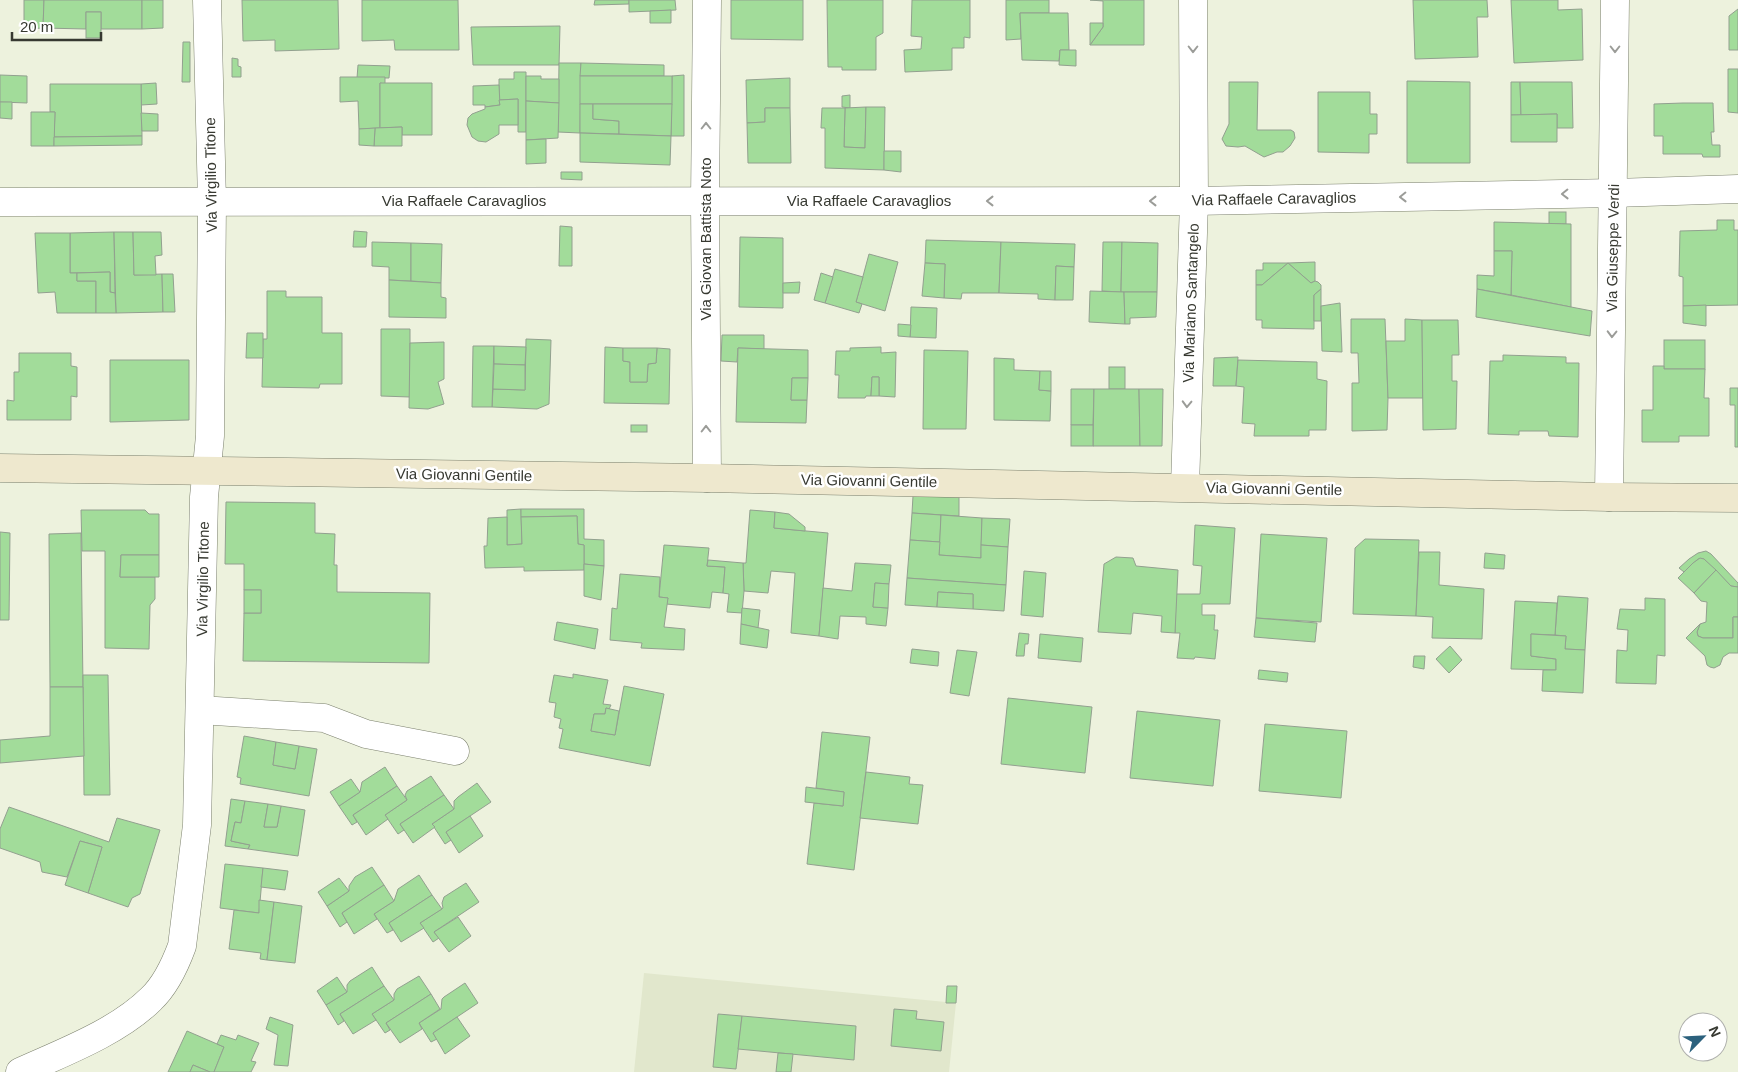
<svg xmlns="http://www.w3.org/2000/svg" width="1738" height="1072" font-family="Helvetica,sans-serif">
<rect width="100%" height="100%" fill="#edf2dd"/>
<path fill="#e1e7cc" d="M644,973l312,30 -7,69h-315z"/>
<g fill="#a2dc9a" stroke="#92a08f">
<path d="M24,0h20l-1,28 -19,1z"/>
<path d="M44,0h98v29h-41v-17h-15v17l-43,-1z"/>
<path d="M142,0h21v28l-21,1z"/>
<path d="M242,0h96l1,49 -64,2v-11l-32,1z"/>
<path d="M362,0h96l1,50h-64l-1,-10 -32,1z"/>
<path d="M595,0h34v4l-35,1z"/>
<path d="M629,0h46l1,10 -47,2z"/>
<path d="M731,0h72v40l-72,-1z"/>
<path d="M827,0h56v33l-7,4v33h-34v-3h-14z"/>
<path d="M912,0h58v38l-6,-1v11h-12v22l-47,2 -1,-22 17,-1 1,-12 -11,-1z"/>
<path d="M1006,0h43v13h-29l1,26 -15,1z"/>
<path d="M1090,0h54v45h-54l13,-18v-26z"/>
<path d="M1413,0h74l1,17h-11l1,40 -63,2z"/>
<path d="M1511,0h47v10l24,-1 1,51 -69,3z"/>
<path d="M1738,9v41h-9v-34z"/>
<path d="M671,10v13h-21v-12z"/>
<rect x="86" y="12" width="15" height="26"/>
<path d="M1020,13h48l1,37h-9l-1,11 -37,-1z"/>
<path d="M1090,23h13v4l-13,18z"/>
<path d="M560,26l-1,39h-86l-2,-38z"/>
<path d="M183,42h7v40h-8z"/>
<path d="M1060,50h16v16l-17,-1z"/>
<path d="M232,58l6,1v7l3,1v10h-9z"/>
<path d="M559,63h22l-1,70 -22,-1z"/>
<path d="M581,63l83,2v11h-84z"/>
<path d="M358,65l32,1 -1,12h-32z"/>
<path d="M1728,69h10v44l-10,-1z"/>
<path d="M514,72h12v60h-8v-33l-19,1v-21h15z"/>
<path d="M0,75l27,1v27l-27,-1z"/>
<path d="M684,75v61h-13l1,-60z"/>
<path d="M526,76h15v3h18v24l-33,-2z"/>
<rect x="580" y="76" width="92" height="28"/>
<path d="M340,77h45v7l-5,-1v45l-21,1 -1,-28 -18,1z"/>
<path d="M790,78v30h-25v14l-18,1 -1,-43z"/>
<path d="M1407,81l63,1v81h-63z"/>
<path d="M1229,82h29l-1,48h34l3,2 1,6 -5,8 -7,6h-6l-13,5 -19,-11 -7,1 -12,-1 -4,-7 7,-15z"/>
<path d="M1511,82h9l1,33h-10z"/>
<path d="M1520,82h52l1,46h-16v-14l-36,1z"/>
<path d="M156,83l1,21 -16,1v-21z"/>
<path d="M380,83h52v52h-30v-8l-22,1z"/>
<path d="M50,84h91l1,52 -88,1 1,-25h-5z"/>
<path d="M499,85l1,20 -15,2v-2h-12v-19z"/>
<path d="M1318,92h52v22h7v20h-8v19l-51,-1z"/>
<path d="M850,95v13l-8,-1v-11z"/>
<path d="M518,99v26h-19v9l-13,8 -8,-1 -6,-4 -5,-12 1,-7 4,-4 13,-5v-2l15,-2 -1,-5z"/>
<path d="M526,101l33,2 -1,35 -32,2z"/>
<path d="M0,102h12v17l-12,-1z"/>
<path d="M1683,103h30l1,29h-3l1,13h8v12h-17l-1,-3h-39v-18h-9v-32z"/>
<path d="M580,104h13v15l26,2v13l-39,-1z"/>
<path d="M593,104h79l-1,32 -52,-2v-13l-26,-2z"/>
<path d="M866,107l-1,41 -21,-1 1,-39z"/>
<path d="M866,107h19l-1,63 -59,-2v-40h-4l1,-20h23l-1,39 21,1z"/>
<path d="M765,108h25l1,55h-43l-1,-40 18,-1z"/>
<path d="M31,112h24l-1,34h-23z"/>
<path d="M141,113l17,1v17h-16z"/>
<path d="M1557,114v28h-46v-27z"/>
<path d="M402,127v19h-28l1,-18z"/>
<path d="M375,128l-1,18 -15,-1v-16z"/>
<path d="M580,133l91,3 -1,29 -90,-3z"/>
<path d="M142,136v9l-88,1v-9z"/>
<path d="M546,139v24l-20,1v-24z"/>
<path d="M884,151h17v21l-17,-2z"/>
<path d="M561,172h21v8l-21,-1z"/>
<rect x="1549" y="212" width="17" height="12"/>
<path d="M1717,220h17v10h4v75l-55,1v-29l-4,-1 1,-45 37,-1z"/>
<path d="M1494,222l77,2v83l-60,-12 1,-44h-18z"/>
<path d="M560,226l12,1v39h-13z"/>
<path d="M354,231l13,1 -1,15h-13z"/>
<path d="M114,232l1,61 -5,-1v-20l-40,1v-40z"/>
<path d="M114,232h19l1,43 28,-1 1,38 -47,1z"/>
<path d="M133,232h28l1,23 -7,1 1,19h-22z"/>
<path d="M35,233h35v40h7v8h19v32h-39l-2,-21 -17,1z"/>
<path d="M740,237l43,1v70l-44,-1z"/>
<path d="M926,240l75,2 -2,51h-37l-1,6 -17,-1 1,-34 -20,-1z"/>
<path d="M372,242l39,1v38l-22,-1v-13l-17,-1z"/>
<path d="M1001,242l74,2 -1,23 -18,-1 -1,34 -17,-1v-5l-39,-1z"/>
<path d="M1103,242h19l-1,50 -19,-1z"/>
<path d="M1122,242l36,1 -1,49h-36z"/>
<path d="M411,243l31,1 -1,39 -30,-2z"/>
<path d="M1494,251h18l-1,44 -34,-6v-14l17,1z"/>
<path d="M869,254l29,8 -13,49 -29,-9z"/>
<path d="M1315,262v19l-4,2 -23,-20z"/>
<path d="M925,263l20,1 -1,34 -22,-2z"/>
<path d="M1263,263h25l-26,22h-6v-15h7z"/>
<path d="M1288,263l23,20 4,-2 3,1 3,3v4l-7,6v34l-52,-1v-8h-6v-35h6z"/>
<path d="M1056,266l18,1 -1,33h-18z"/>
<path d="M835,269l28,8 -7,25 6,2 -3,9 -34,-10z"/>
<path d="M110,272v20l5,1 1,20h-20v-32h-19v-8z"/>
<path d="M821,273l12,4 -8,26 -11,-3z"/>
<path d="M162,274h11l2,38h-12z"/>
<path d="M389,280l52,3v14l5,1v20l-57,-1z"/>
<path d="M800,282l-1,11h-16v-10z"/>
<path d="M1321,289v32h-7v-26z"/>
<path d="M1477,289l115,22 -2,25 -114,-19z"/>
<path d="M267,291h19v6h36v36h20v51h-22l-1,4 -57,-1 1,-48h4z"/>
<path d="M1090,291l34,1 1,32 -36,-2z"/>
<path d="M1124,292h33l-1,25 -26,1v6h-5z"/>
<path d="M1340,303l2,49 -20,-1 -1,-45z"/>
<path d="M1706,305v21l-23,-3v-17z"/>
<path d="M911,307l26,1 -1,30 -26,-1z"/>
<path d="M1351,319h34l3,79 -1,32 -35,1v-48h7l-1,-30h-7z"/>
<path d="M1405,319l17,1 1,78h-35l-2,-57h19z"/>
<path d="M1422,320h36l1,35h-7v26h5l-1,48 -33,1z"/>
<path d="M898,324l13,1 -1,12 -12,-1z"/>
<path d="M381,329h29v68l-29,-1z"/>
<path d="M247,333h16v25h-17z"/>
<path d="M722,335h42v14l-26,-1 -1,14 -16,-1z"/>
<path d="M526,339l25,1 -2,64 -12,5 -45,-2 1,-18 32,1z"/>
<rect x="1664" y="340" width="41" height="29"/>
<path d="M444,342v37l-6,3 6,22 -16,5 -19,-1 1,-65z"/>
<path d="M473,346h21l-2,61h-20z"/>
<path d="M494,346l32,1 -1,18 -31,-1z"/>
<path d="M605,347l18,1v13l7,1v20h17l1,-18 8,-1 1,-15 13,1 -1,55 -65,-1z"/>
<path d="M881,347v6l15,-1 -1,45 -16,-1v-19h-7l-1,19h-5l-1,2h-27l1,-23h-4l1,-24h14v-3z"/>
<path d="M623,348h34l-1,15 -8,1 -1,18h-17v-20l-7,-1z"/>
<path d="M738,348l70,2v28h-16l-1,22h16l-1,23 -70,-1z"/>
<path d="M924,350l44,1 -2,78h-43z"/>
<path d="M19,353h52v13l6,1v30l-6,-1v24h-64v-20l7,1v-29h5z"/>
<path d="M1503,355l63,2v6h13l-1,74 -29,-1 -1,-5h-29v4l-31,-1 2,-73h13z"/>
<path d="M1238,357l-2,29h-23l1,-28z"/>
<path d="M994,358l20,1v11l26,1 -1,19 12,1 -1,30 -56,-1z"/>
<path d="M110,360h79v60l-79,2z"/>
<path d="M1238,360l79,2v17l10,2 -1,49h-17v6h-55l1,-12 -13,-1 2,-36 -8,-1z"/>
<path d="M494,364l31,1v25l-32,-1z"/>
<path d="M1653,366h11v3h41l-1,29h5v38h-30v6h-37v-32h11z"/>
<rect x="1109" y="367" width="16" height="22"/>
<path d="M1040,371h11v20l-12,-1z"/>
<path d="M872,377h7v19h-8z"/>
<path d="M792,378h16l-1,22h-16z"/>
<path d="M1730,388h8v59h-3v-42h-5z"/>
<path d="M1071,389h23l-1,36h-22z"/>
<path d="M1094,389h45l1,57h-47z"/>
<path d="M1139,389h24l-1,57h-22z"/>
<rect x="631" y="425" width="16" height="7"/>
<rect x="1071" y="425" width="22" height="21"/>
<path d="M913,496l46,1v19l-47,-3z"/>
<path d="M226,502l89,1v30l20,1 -1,31h3v27l93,1 -1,70 -186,-2 1,-48h17v-23h-17v-26h-19z"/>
<path d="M521,509l1,35 -15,1v-35z"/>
<path d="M521,509h63v30l20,1v26l-20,-2v-19l-6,-1 -1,-28 -56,1z"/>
<path d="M81,510h64l4,4h10v41h-38l-1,22h35v22l-5,6 -1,44 -44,-1v-97h-23z"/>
<path d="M750,510l25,2 -1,16 54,5 -9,103 -28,-3 4,-60 -24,-2 -3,22 -24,-2 -1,-28h3z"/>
<path d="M775,512l14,2 16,13v4l-31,-3z"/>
<path d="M912,513l29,2 -1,27 -30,-2z"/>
<path d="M941,515l41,3 -1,40 -42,-3z"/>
<path d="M577,516l1,28 6,1v25l-60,1v-4l-39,1 -1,-22h3l1,-28 19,-1v28l15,-1 -1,-27z"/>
<path d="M982,518l28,1 -2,28 -27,-2z"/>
<path d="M1195,525l40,3 -5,76h-28v11h13l-1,15h4l-3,29 -20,-2 -1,2 -17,-1 3,-25h-5l1,-39h24l2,-28 -9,-1z"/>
<path d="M0,532l10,1 -1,87h-9z"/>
<path d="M81,533l2,154h-33l-1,-153z"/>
<path d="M1261,534l66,4 -6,84 -65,-4z"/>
<path d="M1365,539l54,1 -3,76 -63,-2 2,-66z"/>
<path d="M910,540l30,2 -1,13 42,3v-13l27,2 -2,38 -99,-7z"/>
<path d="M664,545l45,3 -2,18 18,1 -2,26 -11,-1 -2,16 -44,-4 2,-6 -9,-1z"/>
<path d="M1706,551l5,3 27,29v4l-7,-1 -27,-27h-6l-14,13 -5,-4 10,-9 9,-6z"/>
<path d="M1419,552h21l-1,33 45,4 -2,50 -50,-1 1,-21 -17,-1z"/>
<path d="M1485,553l20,2 -1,14 -20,-1z"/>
<path d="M121,555h38v22h-39z"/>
<path d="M1116,557l17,1 3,8 42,4 -3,63 -14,-1 1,-16 -29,-3 -2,21 -33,-2 6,-68z"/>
<path d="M1700,558l4,1 12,11 -22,23 -16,-15 15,-15z"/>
<path d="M708,560l35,3 1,28 -2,22 -15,-1 2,-18 -6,-1 2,-26 -18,-1z"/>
<path d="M855,563l36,2 -2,19 -14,-1 -2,24 15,1 -2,18 -20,-2v-7l-26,-1 -2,23 -19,-3 4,-48 29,3z"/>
<path d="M584,564l20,2 -3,34 -17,-4z"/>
<path d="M1716,570l15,16 7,1v30h-5v21h-30l-5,-2 -1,-4 3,-8 6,-2 1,-20 -6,-1 -7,-8z"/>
<path d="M1024,571l22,2 -3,44 -22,-2z"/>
<path d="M620,574l40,3 -1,20 9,1 -4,29 21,2 -1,21 -43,-2 1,-5 -32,-3 2,-32 5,1z"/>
<path d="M907,578l99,7 -2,26 -31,-2v-15l-35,-2 -1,15 -32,-2z"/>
<path d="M875,583l14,1 -1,24 -15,-1z"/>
<rect x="244" y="590" width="17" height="23"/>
<path d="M938,592l35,2v15l-36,-2z"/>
<path d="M1558,596l30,2 -3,52 -20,-1 1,-13 -11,-1z"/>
<path d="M1645,598l20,1v57l-8,-1 -1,29 -40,-1 1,-33 10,1 1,-21 -11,-1 3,-20 25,1z"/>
<path d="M1515,601l42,2 -2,32 -24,-1v22l25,3v11l-45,-1z"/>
<path d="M742,608l18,2 -2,18 -17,-4z"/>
<path d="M1733,617h5v36h-9l-6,4 -3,8 -6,3 -4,-1 -3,-2 -2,-9 -19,-18 14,-14 -3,8 1,4 5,2h30z"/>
<path d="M1256,618l61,5 -2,19 -61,-5z"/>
<path d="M557,622l41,7 -3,20 -41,-9z"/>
<path d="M741,624l28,6 -2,18 -27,-4z"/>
<path d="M1019,633l10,1 -1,10h-3l-1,12h-8z"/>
<path d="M1040,634l43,4 -2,24 -43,-4z"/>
<path d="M1531,634l35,2 -1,13 20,1 -2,43 -41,-2 1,-21h13v-11l-25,-3z"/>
<path d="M1450,646l12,14 -13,13 -13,-14z"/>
<path d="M912,649l27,3 -1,14 -28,-3z"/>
<path d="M957,650l20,2 -8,44 -19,-3z"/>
<path d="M1414,656h11l-1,13 -11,-2z"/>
<path d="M1259,670l29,3 -1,9 -29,-3z"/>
<path d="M573,674l35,6 -5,24 8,1 -2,4 -3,-1 -1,6h-11l-3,17 24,4 9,-49 40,8 -14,72 -91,-18 4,-19 -4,-1 2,-9 -7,-2 2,-14 -7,-1 5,-27 19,3z"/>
<path d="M83,675h25l2,120h-26z"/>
<path d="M50,687h33l1,69 -84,7v-23l50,-4z"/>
<path d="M1008,698l84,9 -7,66 -84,-9z"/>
<path d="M606,708l13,3 -4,24 -24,-4 3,-17h11z"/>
<path d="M1137,711l83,9 -7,66 -83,-8z"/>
<path d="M1265,724l82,7 -6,67 -82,-7z"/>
<path d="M822,732l48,5 -16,133 -47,-6 7,-61 29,3 1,-14 -28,-4z"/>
<path d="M244,736l32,6 -3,23 22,4 4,-23 18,3 -8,47 -69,-12 1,-6 -4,-1z"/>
<path d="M276,742l23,4 -4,23 -22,-4z"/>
<path d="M385,767l12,19 -44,29 4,7 -5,3 -13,-19 21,-14 2,-10z"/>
<path d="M866,772l44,5 -1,7 14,1 -5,39 -58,-6z"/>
<path d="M431,776l13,19 -44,29 4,6 -6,4 -13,-19 22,-15 -2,-5 2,-4z"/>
<path d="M351,779l9,13 -21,14 -9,-14z"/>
<path d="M477,783l14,19 -45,30 5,8 -6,4 -13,-20 22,-15v-8l4,-4z"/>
<path d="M397,786l10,14 -22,15 3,4 -22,16 -13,-20z"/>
<path d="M806,787l38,5 -1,14 -38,-4z"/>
<path d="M444,795l10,14 -22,15 3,3 -22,16 -13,-19z"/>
<path d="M231,799l14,2 -4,22 -6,-1 -4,19 19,4 -2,4 -23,-3z"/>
<path d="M245,801l23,3 -4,23h13l4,-21 24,4 -7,46 -50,-7 2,-4 -19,-4 4,-19 6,1z"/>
<path d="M268,804l13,2 -4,21h-13z"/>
<path d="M9,807l100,35 8,-24 43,12 -20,64 -8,4 -4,9 -40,-14 14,-46 -22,-6 -13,36 -25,-5 -2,-10 -40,-14v-19z"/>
<path d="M470,816l13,20 -24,17 -13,-21z"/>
<path d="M80,841l22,6 -14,46 -23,-8z"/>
<path d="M225,864l38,4 -4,45 -39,-5z"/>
<path d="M372,867l12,18 -42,28 5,9 -7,5 -13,-21 22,-15v-5l6,-9z"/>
<path d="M263,868l25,3 -3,19 -24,-3z"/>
<path d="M419,875l13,20 -43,28 4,7 -6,3 -13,-19 20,-13 4,-12z"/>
<path d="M339,878l10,13 -22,15 -9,-14z"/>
<path d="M466,883l13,19 -45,30 5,6 -6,4 -13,-19 23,-15 -1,-5 2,-6z"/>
<path d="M384,885l10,16 -20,13 3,5 -23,15 -12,-21z"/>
<path d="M432,895l10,14 -22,14 4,5 -23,14 -12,-19z"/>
<path d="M259,900l15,2 -7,58 -7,-1 1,-6 -32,-4 5,-39 25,3z"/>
<path d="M274,902l28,4 -7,57 -28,-3z"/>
<path d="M458,917l13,19 -22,16 -15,-20z"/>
<path d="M372,967l12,19 -44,28 4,7 -6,4 -12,-20 21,-13v-7l3,-4z"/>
<path d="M419,976l12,18 -45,29 4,7 -5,3 -13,-19 22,-14v-6l3,-5z"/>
<path d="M337,977l10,15 -21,13 -9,-14z"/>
<path d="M465,983l13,20 -45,30 4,6 -6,3 -12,-19 22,-14 1,-10 2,-2z"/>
<path d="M384,986l10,14 -22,14 4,6 -23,14 -13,-20z"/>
<path d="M947,986h10l-1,17h-10z"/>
<path d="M431,994l9,15 -21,14 3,6 -22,14 -14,-20z"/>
<path d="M894,1009l23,2 -1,8 28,3 -3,29 -50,-5z"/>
<path d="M718,1014l24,2 -6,53 -23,-2z"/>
<path d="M742,1016l114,10 -2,34 -116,-11z"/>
<path d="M270,1017l23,8 -5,41 -14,-1 4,-30 -12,-6z"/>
<path d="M457,1017l13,19 -25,18 -12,-21z"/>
<path d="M187,1031l37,16 -10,25h-4l-17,-7 -3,7h-22z"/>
<path d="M221,1035l15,5 2,-5 21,8 -8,18 5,1 -5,10h-37l10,-25 -7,-3z"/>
<path d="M778,1053l15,1 -2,18h-15z"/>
<path d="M193,1065l17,7h-20z"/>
</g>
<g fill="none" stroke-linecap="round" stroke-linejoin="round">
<g stroke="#7c816e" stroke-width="29">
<g id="minor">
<path d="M0,202l1194,-1 420,-8 124,-4"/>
<path d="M707,478l-2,-277 2,-201"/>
<path d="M1185,487l9,-286 -1,-201"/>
<path d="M1609,497l6,-497"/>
<path d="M200,710l124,8 42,16 89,17"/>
<path d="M20,1072c42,-19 98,-40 131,-73 15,-14 24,-34 31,-53l15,-121 7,-328 6,-61 2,-234 -5,-202"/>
</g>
</g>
<g stroke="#7c816e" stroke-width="29">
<path id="secondary" d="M0,468l707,10 902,19 129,1"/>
</g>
<use href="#minor" stroke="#fff" stroke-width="28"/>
<use href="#secondary" stroke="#eee8ce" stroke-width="28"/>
</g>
<defs><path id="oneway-chevron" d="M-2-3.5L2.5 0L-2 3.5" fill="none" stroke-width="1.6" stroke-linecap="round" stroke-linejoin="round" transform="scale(1.25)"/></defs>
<g stroke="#9b9c98">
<use href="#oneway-chevron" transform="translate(1193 49) rotate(90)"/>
<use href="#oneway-chevron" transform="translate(1615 49) rotate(90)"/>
<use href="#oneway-chevron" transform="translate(706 126) rotate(-90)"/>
<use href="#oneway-chevron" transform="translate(1565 194) rotate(179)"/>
<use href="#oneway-chevron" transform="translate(1403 197) rotate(179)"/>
<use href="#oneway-chevron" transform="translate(990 201) rotate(-180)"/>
<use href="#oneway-chevron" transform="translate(1153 201) rotate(-180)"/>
<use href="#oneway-chevron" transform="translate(1612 334) rotate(91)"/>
<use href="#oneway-chevron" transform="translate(1187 404) rotate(92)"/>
<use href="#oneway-chevron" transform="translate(706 429) rotate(-90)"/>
</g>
<g text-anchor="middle" stroke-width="5" stroke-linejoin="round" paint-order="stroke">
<g font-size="15" fill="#373931" stroke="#fff">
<text transform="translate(211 175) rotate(-91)" y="5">Via Virgilio Titone</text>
<text transform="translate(1274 199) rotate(-1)" y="5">Via Raffaele Caravaglios</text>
<text x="464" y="206">Via Raffaele Caravaglios</text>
<text x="869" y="206">Via Raffaele Caravaglios</text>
<text transform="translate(706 239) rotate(-90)" y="5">Via Giovan Battista Noto</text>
<text transform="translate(1613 248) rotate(-89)" y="5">Via Giuseppe Verdi</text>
<text transform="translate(1191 303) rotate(-88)" y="5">Via Mariano Santangelo</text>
<text transform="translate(464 475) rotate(1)" y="5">Via Giovanni Gentile</text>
<text transform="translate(869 481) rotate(1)" y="5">Via Giovanni Gentile</text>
<text transform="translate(1274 489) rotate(1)" y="5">Via Giovanni Gentile</text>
<text transform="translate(203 579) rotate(-89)" y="5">Via Virgilio Titone</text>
</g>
</g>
<g transform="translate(1703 1037) rotate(66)"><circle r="24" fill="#ffffff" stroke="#afb0ad"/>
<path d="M0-4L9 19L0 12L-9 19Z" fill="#2c617d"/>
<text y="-8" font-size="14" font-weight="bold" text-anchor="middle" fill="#373931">N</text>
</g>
<path d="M12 32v8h89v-8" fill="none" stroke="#373931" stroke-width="2.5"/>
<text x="20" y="32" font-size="15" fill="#373931" stroke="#ffffff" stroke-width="4" paint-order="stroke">20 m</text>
</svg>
